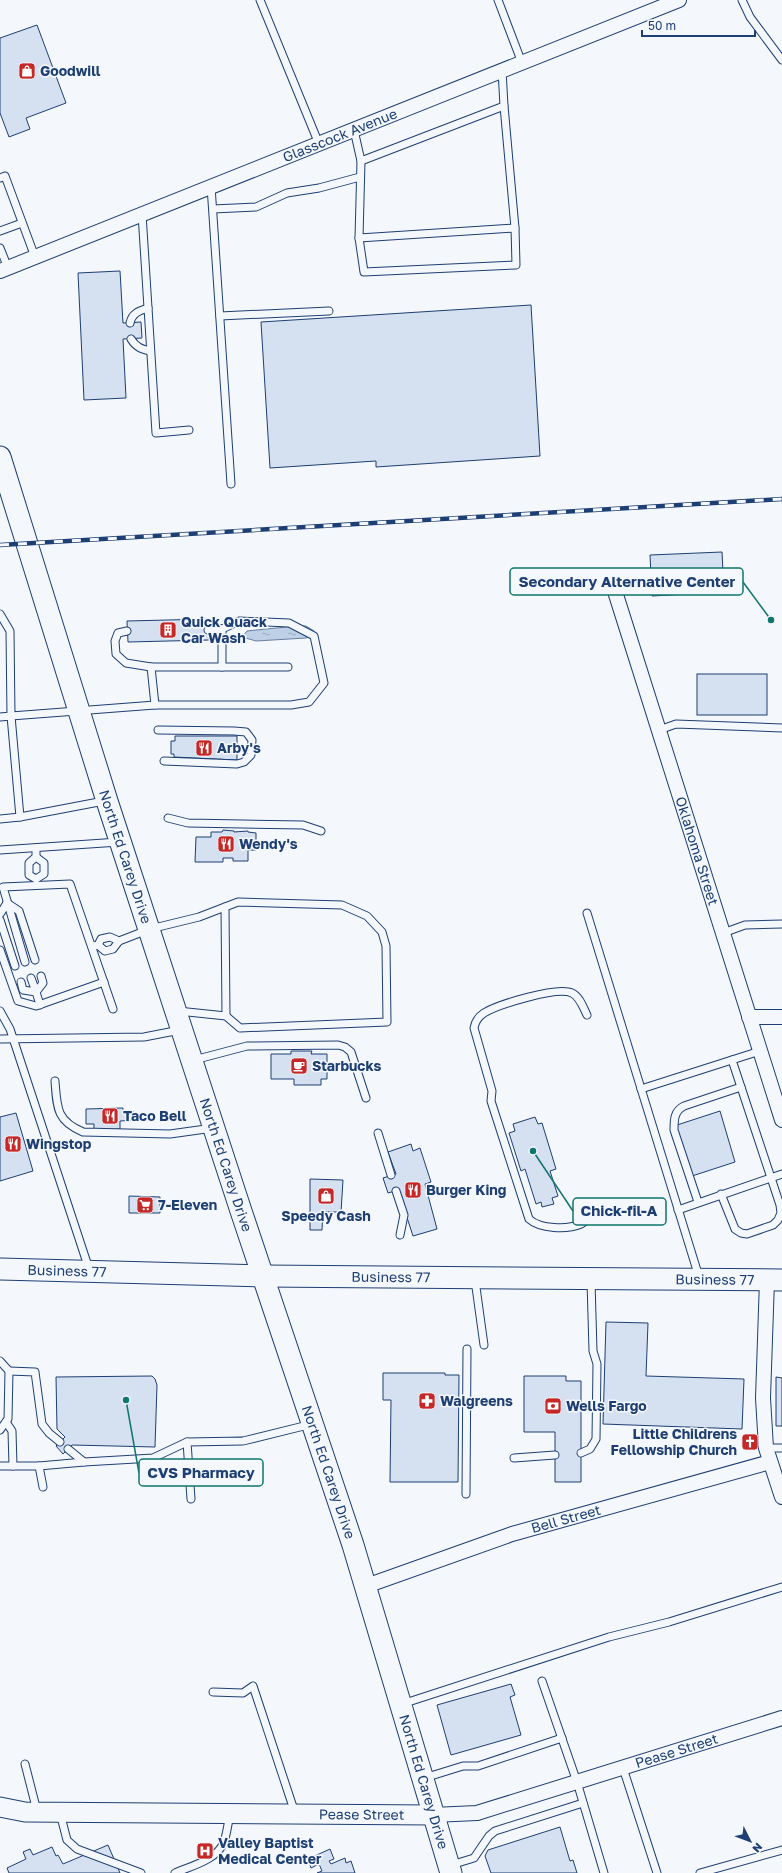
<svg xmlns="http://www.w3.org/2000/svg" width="782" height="1873" font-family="'Golos Text',sans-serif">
<defs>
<pattern id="water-ripples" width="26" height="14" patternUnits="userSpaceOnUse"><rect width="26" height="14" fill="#bed0e5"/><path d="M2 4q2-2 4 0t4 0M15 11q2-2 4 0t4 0" fill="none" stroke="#9aaabe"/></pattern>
</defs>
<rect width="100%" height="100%" fill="#f4f7fb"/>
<path fill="url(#water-ripples)" stroke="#687fa3" d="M296,626h10l8,5 -3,5 -5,2 -50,3 -14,-4 5,-6z"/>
<g fill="#d5e0f0" stroke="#1d3f73">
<path d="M37,25l29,78 -40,15 4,11 -21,8 -9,-24v-75z"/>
<path d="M120,271l3,52 18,-1 1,16 -19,1 3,59 -42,2 -6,-127z"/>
<path d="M531,305l9,151 -164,11v-6l-106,7 -9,-146z"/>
<path d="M722,552l2,40 -72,4 -2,-41z"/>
<path d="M208,619l1,21 -81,2 -1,-21z"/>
<rect x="697" y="674" width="70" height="41"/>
<path d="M175,736h62v24l-63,-3v-3h-3v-13h4z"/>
<path d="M223,830l11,1v1l14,-1v1l8,1v17h-8v11h-15v-3h-10v4h-28l1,-25h15v-5h11z"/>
<path d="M291,1051h21l-1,3h16v25h-6v6h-27v-6h-23v-25h20z"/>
<path d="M123,1108v5l11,-1v8l-14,1v8l-26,1v-6h-8v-15z"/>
<path d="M720,1111l15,51 -46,15 -15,-51z"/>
<path d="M16,1113l17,58 -33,10v-64z"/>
<path d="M535,1117l3,7 4,-1 14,46 -6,2 8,25 -6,2 2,6 -12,3 -1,-5 -5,2 -11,-35 -4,2 -12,-38 6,-2 -2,-7z"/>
<path d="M411,1144l2,7 7,-3 11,34 -6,2 12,45 -24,7 -15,-46 -10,3 -5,-15 13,-4 -8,-22z"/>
<path d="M310,1179l33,1 -2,32h-18l-1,18h-12z"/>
<path d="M129,1196l31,1v16h-31z"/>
<path d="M606,1322l42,1 -2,53 98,3 -2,50 -139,-5z"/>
<path d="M383,1373h62v2h14l-1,107h-68l1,-82h-8z"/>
<path d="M152,1376l3,3 2,6 -2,62 -83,-2 -9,9 -7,-8 9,-9 -8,-8 -1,-52z"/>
<path d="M524,1376h42v5h15v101h-26v-50h-31z"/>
<path d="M776,1377l6,1v48h-6z"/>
<path d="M511,1684l4,11 -5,2 11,38 -70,20 -14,-50z"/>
<path d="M560,1827l10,34 3,-1 4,13h-86l-6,-17 3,-6z"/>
<path d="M108,1845l12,28h-111l-2,-5 19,-9 -3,-7 7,-3 3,6 19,-8 4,9 2,-1 5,9z"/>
<path d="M330,1849l4,10 -5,2 2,3 14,-6 1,5 5,-2 4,12h-38l5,-2 -3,-7 -8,4 -3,-9z"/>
</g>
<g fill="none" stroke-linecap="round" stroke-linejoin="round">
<g stroke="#1d3f73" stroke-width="9">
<g id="lane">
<path d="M260,0l59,144"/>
<path d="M498,0l24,63"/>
<path d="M742,0l8,17 32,43"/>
<path d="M354,130l7,31 143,-55 -2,-36"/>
<path d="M361,161l-2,77 156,-10"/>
<path d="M0,178l5,-2 30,81"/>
<path d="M211,186l20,298"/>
<path d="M213,209l43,-2 31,-14 32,-5 41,-11"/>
<path d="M142,214l14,219 33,-3"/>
<path d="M0,231l22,-8"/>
<path d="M359,238l5,34 152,-7 -1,-37 -11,-122"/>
<path d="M0,248l8,20"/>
<path d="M220,316l109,-5"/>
<path d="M130,323c2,-10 9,-12 18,-15"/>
<path d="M131,339c5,8 10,10 19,12"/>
<path d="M0,614l10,17 1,85 144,-11h136l18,-3 15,-19 -10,-47 -25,-13 -50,-2 -17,8 -14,1"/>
<path d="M127,631l-9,2 -3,8 1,13 10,9 25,4h137"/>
<path d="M151,667l4,38"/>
<path d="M222,667v-38"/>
<path d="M0,717l11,-1 9,101"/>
<path d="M158,730l76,1 12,1 6,8 -1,15 -7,7 -7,2 -73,-3"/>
<path d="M659,730l17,-6 106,4"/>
<path d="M168,818l20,5 115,2 18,6"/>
<path d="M0,819l20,-2 84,-16"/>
<path d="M0,850l119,-8"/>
<path d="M36,879l-7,-4v-12l7,-6v-9"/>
<path d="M36,879l8,-5v-11l-8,-6"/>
<path d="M7,903l12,8 16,49"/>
<path d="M225,907l1,109"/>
<path d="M587,913l112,364"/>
<path d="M0,914l7,-11"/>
<path d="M0,920l15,46"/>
<path d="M723,933l22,-8 37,-1"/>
<path d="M98,945l7,6 8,-2 6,-8 31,-12 49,-12 39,-15 104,3 25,11 15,16 4,14 1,76 -147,6 -14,-12 -48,-5"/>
<path d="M94,946l4,-1 3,-6 9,-2 9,4"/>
<path d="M0,950l18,51 18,5 68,-24"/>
<path d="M25,962l-22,-75 67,-3 43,125"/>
<path d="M31,978l5,14"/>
<path d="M21,982l2,8 13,2 4,13"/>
<path d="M36,992l7,-9 -2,-7"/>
<path d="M0,1011l10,18 79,240"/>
<path d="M587,1015c-4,-8 -7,-18 -15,-22 -15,-7 -75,12 -88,20 -6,4 -9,9 -10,15l18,63 -1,10 38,118c11,10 38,11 52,5 6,-3 11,-10 16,-14"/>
<path d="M0,1039l144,-2 36,-7"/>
<path d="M194,1060l53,-14 91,-1 7,2 6,5 15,46"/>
<path d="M55,1081c2,26 1,40 28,51l87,2 43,-6"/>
<path d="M641,1089l119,-38"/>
<path d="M378,1133l13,42"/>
<path d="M396,1191l8,24 -4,20"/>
<path d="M721,1194l14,35 6,4 6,1 26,-9 5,-5 3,-7 -1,-8 -48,-145"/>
<path d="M698,1202l-24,-72c0,-10 0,-19 10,-24l57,-19"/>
<path d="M678,1210l104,-36"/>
<path d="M475,1280l9,65"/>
<path d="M0,1361l9,10 -1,48 -8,11"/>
<path d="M9,1371l26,1 7,52 7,9 11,9"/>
<path d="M6,1422l6,9 1,35"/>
<path d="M766,1448h16"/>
<path d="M68,1449l16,13"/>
<path d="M581,1453l9,-4 6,-10 1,-75 -4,-13 -2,-70"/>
<path d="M514,1458l41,-3"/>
<path d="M0,1466h39l45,-4 69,-4 34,-16"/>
<path d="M39,1466l4,21"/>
<path d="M466,1494l1,-145"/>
<path d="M191,1499l-4,-57 56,-1 69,-17"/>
<path d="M542,1681l35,101 27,91"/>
<path d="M213,1692l30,1 10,-7 42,127"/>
<path d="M402,1704l207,-67 60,-15 113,-35"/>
<path d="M25,1764l12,47"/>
<path d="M623,1768l34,105"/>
<path d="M424,1778l39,-12h15l84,-28"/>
<path d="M60,1813l7,27 10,9 64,24"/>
<path d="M451,1865l23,-7 15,-22 6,-5 88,-28"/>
<path d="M175,1873c16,-7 42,-13 49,-31 3,-9 4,-19 6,-28"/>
<path d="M700,1873l82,-23"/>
</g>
</g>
<g stroke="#1d3f73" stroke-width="16">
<g id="street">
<path id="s1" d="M0,271l679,-271"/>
<path id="s2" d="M612,582l170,538"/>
<path d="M749,1017h33"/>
<path d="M767,1280l-4,118 3,50 16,49"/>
<path id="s3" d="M366,1586l146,-52 258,-72"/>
<path id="s4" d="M433,1815l44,-2 305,-95"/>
</g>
</g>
<g stroke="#1d3f73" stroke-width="21">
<g id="secondary">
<path id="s5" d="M0,1807l25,5 408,3"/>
</g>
</g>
<g stroke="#1d3f73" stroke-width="23">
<g id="primary">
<path id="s6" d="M0,457l107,344 134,410 112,334 98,328"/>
<path id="s7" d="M0,1269l263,7 519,4"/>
</g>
</g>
<use href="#lane" stroke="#f4f7fb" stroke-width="7"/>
<use href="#street" stroke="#f4f7fb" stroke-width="14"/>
<use href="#secondary" stroke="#f4f7fb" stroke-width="19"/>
<use href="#primary" stroke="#f4f7fb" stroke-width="21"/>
<g stroke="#1d3f73" stroke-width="4.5">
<path id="rail" d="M0,545l782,-46"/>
</g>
<use href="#rail" stroke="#f4f7fb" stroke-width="3" stroke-dasharray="9" stroke-linecap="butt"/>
</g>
<defs>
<g id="shop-square" transform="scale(0.9)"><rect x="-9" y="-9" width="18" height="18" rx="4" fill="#c62828" stroke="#f4f7fb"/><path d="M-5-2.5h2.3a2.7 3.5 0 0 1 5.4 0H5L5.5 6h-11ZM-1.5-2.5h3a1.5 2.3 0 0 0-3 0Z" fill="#fff"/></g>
<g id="building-square" transform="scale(0.9)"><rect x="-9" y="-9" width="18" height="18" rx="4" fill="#c62828" stroke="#f4f7fb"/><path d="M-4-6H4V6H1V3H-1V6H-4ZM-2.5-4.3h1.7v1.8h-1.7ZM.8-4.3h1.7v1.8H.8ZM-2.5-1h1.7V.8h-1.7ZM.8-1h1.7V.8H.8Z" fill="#fff"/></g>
<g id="restaurant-square" transform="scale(0.9)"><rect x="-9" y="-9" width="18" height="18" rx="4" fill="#c62828" stroke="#f4f7fb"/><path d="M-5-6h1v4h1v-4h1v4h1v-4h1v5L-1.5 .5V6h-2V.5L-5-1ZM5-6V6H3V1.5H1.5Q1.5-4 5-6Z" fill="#fff"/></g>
<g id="cafe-square" transform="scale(0.9)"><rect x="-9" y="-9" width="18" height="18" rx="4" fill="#c62828" stroke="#f4f7fb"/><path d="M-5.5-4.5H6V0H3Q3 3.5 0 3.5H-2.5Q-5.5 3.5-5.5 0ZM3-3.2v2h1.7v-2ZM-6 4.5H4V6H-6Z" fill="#fff"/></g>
<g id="supermarket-square" transform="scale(0.9)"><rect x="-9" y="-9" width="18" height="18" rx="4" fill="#c62828" stroke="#f4f7fb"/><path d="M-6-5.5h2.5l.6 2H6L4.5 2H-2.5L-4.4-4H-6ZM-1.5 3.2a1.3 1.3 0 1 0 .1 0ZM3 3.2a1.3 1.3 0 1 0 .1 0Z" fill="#fff"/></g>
<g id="pharmacy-square" transform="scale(0.9)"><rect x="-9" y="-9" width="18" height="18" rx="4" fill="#c62828" stroke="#f4f7fb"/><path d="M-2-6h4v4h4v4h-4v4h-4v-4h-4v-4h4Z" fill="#fff"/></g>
<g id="bank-square" transform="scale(0.9)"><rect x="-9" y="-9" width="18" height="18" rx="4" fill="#c62828" stroke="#f4f7fb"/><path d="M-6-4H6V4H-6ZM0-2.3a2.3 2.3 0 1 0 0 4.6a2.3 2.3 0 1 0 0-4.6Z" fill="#fff"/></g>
<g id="church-square" transform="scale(0.9)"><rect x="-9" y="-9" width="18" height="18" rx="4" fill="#c62828" stroke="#f4f7fb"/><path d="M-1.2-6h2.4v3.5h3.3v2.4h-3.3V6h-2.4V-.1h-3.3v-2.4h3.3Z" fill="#fff"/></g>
<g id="hospital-square" transform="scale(0.9)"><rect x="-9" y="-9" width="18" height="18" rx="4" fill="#c62828" stroke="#f4f7fb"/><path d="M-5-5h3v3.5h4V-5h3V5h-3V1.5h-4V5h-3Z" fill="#fff"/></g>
</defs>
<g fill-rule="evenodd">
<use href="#shop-square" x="27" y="71"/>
<use href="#building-square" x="168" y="630"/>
<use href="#restaurant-square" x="204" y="748"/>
<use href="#restaurant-square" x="226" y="844"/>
<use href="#cafe-square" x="299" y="1066"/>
<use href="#restaurant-square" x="110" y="1116"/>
<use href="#restaurant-square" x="13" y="1144"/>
<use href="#restaurant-square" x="413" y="1190"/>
<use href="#shop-square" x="326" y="1196"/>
<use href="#supermarket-square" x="145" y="1205"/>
<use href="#pharmacy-square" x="427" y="1401"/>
<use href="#bank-square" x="553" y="1406"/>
<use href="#church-square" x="750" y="1442"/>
<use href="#hospital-square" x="205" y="1851"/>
</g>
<g text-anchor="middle" stroke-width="3" stroke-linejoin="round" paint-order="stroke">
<g font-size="14" font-weight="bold" fill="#1d3f73" stroke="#f4f7fb" text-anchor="start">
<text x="40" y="76">Goodwill</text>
<text x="181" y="627">Quick Quack<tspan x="181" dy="16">Car Wash</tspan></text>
<text x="217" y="753">Arby's</text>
<text x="239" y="849">Wendy's</text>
<text x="312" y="1071">Starbucks</text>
<text x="123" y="1121">Taco Bell</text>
<text x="26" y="1149">Wingstop</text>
<text x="426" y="1195">Burger King</text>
<text x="158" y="1210">7-Eleven</text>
<text x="326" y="1221" text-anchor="middle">Speedy Cash</text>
<text x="440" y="1406">Walgreens</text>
<text x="566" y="1411">Wells Fargo</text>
<text x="737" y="1439" text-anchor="end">Little Childrens<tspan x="737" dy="16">Fellowship Church</tspan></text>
<text x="218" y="1848">Valley Baptist<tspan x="218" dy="16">Medical Center</tspan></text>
</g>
<g font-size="14" fill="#1d3f73" stroke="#f4f7fb">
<text dy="5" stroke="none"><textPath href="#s1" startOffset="366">Glasscock Avenue</textPath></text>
<text dy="5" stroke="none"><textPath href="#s2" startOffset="282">Oklahoma Street</textPath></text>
<text dy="5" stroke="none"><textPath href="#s6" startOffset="419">North Ed Carey Drive</textPath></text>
<text dy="5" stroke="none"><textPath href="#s6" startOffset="743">North Ed Carey Drive</textPath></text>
<text dy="5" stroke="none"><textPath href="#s7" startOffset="67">Business 77</textPath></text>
<text dy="5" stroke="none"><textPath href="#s7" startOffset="391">Business 77</textPath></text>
<text dy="5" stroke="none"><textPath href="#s7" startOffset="715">Business 77</textPath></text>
<text dy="5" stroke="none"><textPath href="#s6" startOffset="1067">North Ed Carey Drive</textPath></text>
<text dy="5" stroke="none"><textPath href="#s3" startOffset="211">Bell Street</textPath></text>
<text dy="5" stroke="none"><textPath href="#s4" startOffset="253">Pease Street</textPath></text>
<text dy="5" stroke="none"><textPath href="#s6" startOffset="1391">North Ed Carey Drive</textPath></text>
<text dy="5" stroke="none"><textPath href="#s5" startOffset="362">Pease Street</textPath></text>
</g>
</g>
<path fill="none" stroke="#0f766e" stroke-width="1.5" d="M771 620L743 582M533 1151L573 1211M126 1400L139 1473"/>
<g fill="#0f766e" stroke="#f4f7fb" stroke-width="1.5">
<circle cx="771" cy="620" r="4"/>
<circle cx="533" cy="1151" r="4"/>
<circle cx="126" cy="1400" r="4"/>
</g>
<g fill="#f4f7fb" stroke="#0f766e" stroke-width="1.5">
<rect x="510" y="568" width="233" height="27" rx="4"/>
<rect x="573" y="1198" width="93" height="27" rx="4"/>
<rect x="139" y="1459" width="124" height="27" rx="4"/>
</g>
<g font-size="15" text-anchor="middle" font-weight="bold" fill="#1d3f73">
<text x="627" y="587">Secondary Alternative Center</text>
<text x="619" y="1216">Chick-fil-A</text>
<text x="201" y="1478">CVS Pharmacy</text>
</g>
<g transform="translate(750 1841) rotate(132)" stroke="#f4f7fb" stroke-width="3" paint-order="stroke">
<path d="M0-3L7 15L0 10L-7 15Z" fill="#1d3f73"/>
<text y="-6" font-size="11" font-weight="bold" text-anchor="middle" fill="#1d3f73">N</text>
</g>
<path d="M642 30v6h113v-6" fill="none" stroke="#1d3f73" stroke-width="2"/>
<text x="648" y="30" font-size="12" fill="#1d3f73" stroke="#f4f7fb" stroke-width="3" paint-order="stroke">50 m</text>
</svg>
